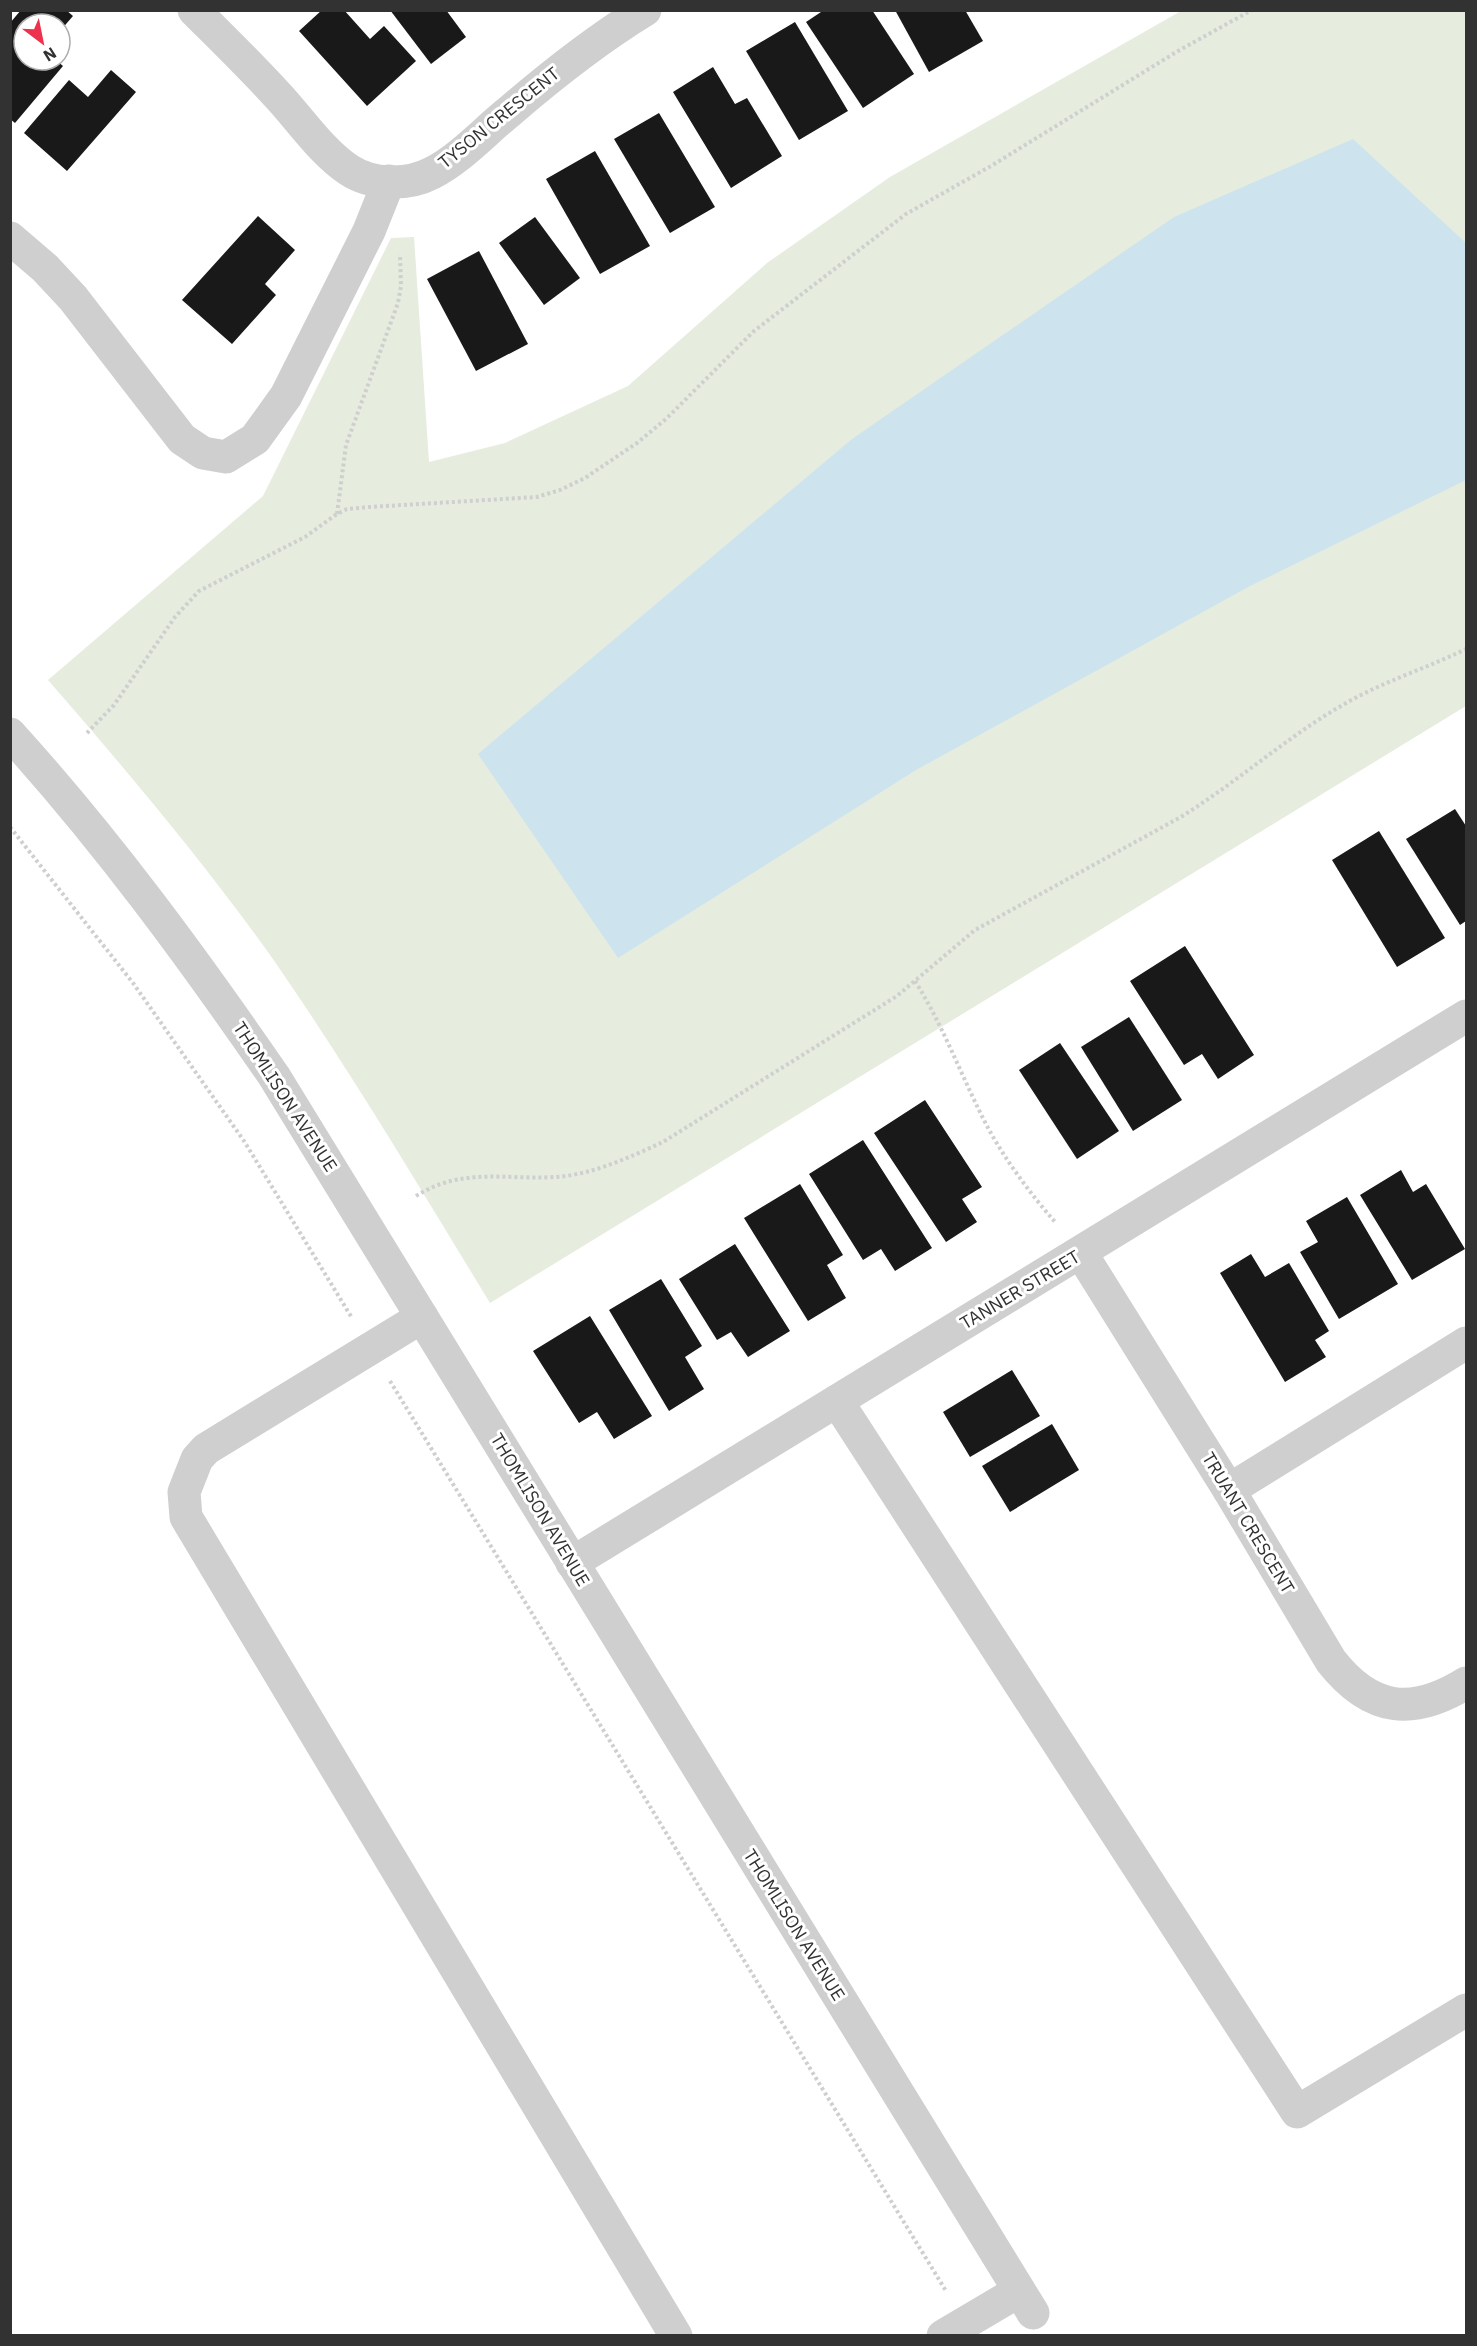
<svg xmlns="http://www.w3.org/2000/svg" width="1477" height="2346" font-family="'IBM Plex Sans',sans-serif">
<rect width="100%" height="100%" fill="#fff"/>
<path fill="#e6ecde" d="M1181,11h285v695l-976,597c-70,-115 -139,-231 -215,-341 -70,-99 -148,-191 -227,-282l215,-184 128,-258 23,-1 15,225 76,-19 123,-57 139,-123 123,-86z"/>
<path fill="#cde4ef" d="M1353,139l113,104v237l-216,106 -334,184 -298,188 -140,-204 374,-315 322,-222z"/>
<g fill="#191919">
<path d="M21,10h45l7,6 -13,15v-7h-36v36h32l7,6 -48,57 -5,-4v-96z"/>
<path d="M322,10h22l26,29 14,-13 32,35 -49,45 -68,-75z"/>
<path d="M390,10h56l20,27 -35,27z"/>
<path d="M824,10h48l42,64 -51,34 -57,-86z"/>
<path d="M895,10h70l18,31 -54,31z"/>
<path d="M795,22l53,89 -49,29 -53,-89z"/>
<path d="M713,67l22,37 12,-6 35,58 -51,32 -58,-96z"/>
<path d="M111,70l25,22 -69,79 -43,-38 45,-53 19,17z"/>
<path d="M659,113l56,94 -45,26 -56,-94z"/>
<path d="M595,151l55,95 -50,28 -54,-95z"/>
<path d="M258,216l37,34 -30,34 11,11 -44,49 -50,-44z"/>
<path d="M535,217l45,61 -36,27 -45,-62z"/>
<path d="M479,251l49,93 -52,27 -49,-92z"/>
<path d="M1455,809l11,17v95l-6,4 -54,-86z"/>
<path d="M1379,831l66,107 -48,29 -65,-107z"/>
<path d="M1185,946l69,109 -36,24 -16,-25 -18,11 -54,-84z"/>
<path d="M1129,1017l53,83 -49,31 -52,-84z"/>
<path d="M1060,1043l59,88 -42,28 -58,-89z"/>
<path d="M925,1100l57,87 -20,12 15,23 -31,20 -72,-109z"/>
<path d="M863,1140l69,108 -37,23 -14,-22 -18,11 -54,-86z"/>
<path d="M1401,1170l12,22 13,-8 39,65 -53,31 -52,-85z"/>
<path d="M800,1184l43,71 -16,10 19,33 -38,23 -64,-103z"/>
<path d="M1347,1197l51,87 -59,35 -39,-67 18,-10 -12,-21z"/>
<path d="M735,1244l55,87 -42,26 -17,-25 -14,8 -38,-61z"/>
<path d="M1251,1254l14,23 24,-14 40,68 -14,9 11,17 -41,25 -65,-109z"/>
<path d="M661,1279l41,67 -17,11 19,32 -35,22 -60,-101z"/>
<path d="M590,1316l62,100 -38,23 -17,-27 -18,11 -46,-72z"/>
<path d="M1012,1370l28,46 -70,41 -27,-45z"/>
<path d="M1052,1424l27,46 -69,42 -28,-46z"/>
</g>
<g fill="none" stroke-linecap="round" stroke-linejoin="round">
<g stroke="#cfcfcf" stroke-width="4" stroke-dasharray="3 3" stroke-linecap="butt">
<path d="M337,514l9,-69 52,-142 3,-17 -1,-32"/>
<path d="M87,733l27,-28 61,-88 24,-26 106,-54 32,-23 10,-5 22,-2 168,-10 23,-7 25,-12 52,-35 29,-24 88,-88 152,-117 85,-48 187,-115 74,-41"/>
<path d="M10,827l123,156 111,158 108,177"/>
<path d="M915,981c29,46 47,97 72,145 17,32 44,69 69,97"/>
<path d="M416,1196c46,-29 88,-16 139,-19 37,-2 75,-20 108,-35l234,-146 78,-66 204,-112c56,-34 105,-79 162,-112 40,-24 84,-37 125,-57"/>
<path d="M390,1381l556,910"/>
</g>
<g stroke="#cfcfcf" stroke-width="33">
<path d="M194,10c29,29 58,57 86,88 21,23 42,54 69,72 23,15 58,16 83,3 28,-14 53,-42 78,-62 43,-37 86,-71 135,-101"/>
<path d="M10,238l35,30 28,30 109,141 21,14 23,4 29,-18 31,-43 83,-165 20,-50"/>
<path d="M10,734c97,107 182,223 264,342l759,1237"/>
<path d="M1081,1253l148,237 102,171c40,51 82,55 135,22"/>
<path d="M422,1317l-216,132 -9,10 -13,33 2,25 490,819"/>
<path d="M837,1401l460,711 169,-102"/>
<path d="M1229,1490l237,-147"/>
<path d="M572,1563l894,-547"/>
<path d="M943,2336l76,-45"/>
</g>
</g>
<g text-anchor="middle" stroke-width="6" stroke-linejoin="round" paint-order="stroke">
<g font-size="18" fill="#323232" stroke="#fff">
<text transform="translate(499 118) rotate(-39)" y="6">TYSON CRESCENT</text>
<text transform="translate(285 1097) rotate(57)" y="6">THOMLISON AVENUE</text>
<text transform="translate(1020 1290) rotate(-31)" y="6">TANNER STREET</text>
<text transform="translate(540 1510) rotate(59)" y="6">THOMLISON AVENUE</text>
<text transform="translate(1248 1523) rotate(59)" y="6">TRUANT CRESCENT</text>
<text transform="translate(794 1925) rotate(58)" y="6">THOMLISON AVENUE</text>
</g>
</g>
<rect width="1477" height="2346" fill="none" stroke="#323232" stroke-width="24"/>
<g transform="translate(42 42) rotate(148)"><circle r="28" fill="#ffffff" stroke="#adadad" stroke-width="1.5"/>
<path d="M0-4.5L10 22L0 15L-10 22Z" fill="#ec324c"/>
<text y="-9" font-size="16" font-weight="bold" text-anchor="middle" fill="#323232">N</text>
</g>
</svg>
